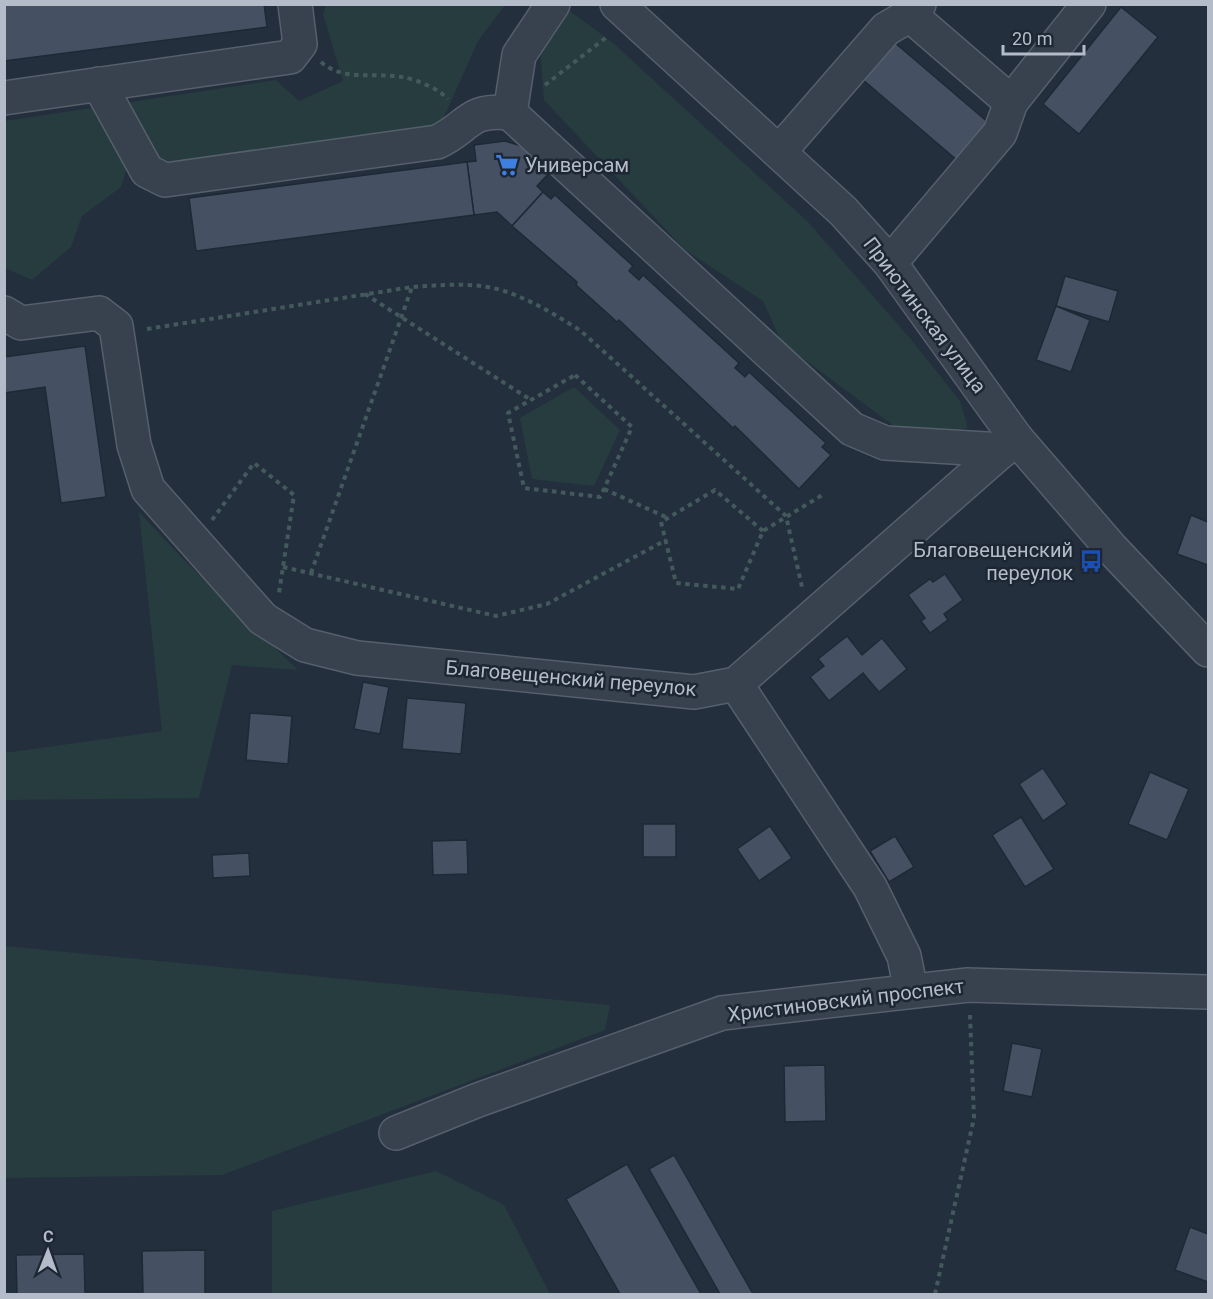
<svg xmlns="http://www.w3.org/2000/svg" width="1213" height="1299" font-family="Roboto,sans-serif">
<rect width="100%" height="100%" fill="#242f3e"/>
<g fill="#263c3f">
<path d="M326,5h179l-27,36 -38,85 -276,40 -30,-20 -13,41 -39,29 -11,31 -39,33 -27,-12v-147l271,-41 23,21 44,-20 -20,-67z"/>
<path d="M563,6l49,36 195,179 102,116 51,64 8,27 -23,4 -51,-6 -112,-83 -19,-42 -78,-51 -141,-150 -4,-52z"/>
<path d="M574,387l46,43 -26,56 -62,-7 -12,-61z"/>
<path d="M139,512l45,48 114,110 -66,-5 -33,133 -194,2 -1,-47 158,-22z"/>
<path d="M5,946l605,59 -5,25 -383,145 -217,3z"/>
<path d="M436,1171l68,34 46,89h-278v-83z"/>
</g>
<g fill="#455162" stroke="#1f2835" stroke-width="1.5">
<path d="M4,4h260l3,23 -263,34z"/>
<path d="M1121,7l37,30 -79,97 -36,-30z"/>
<path d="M894,42l96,82 -32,37 -96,-82z"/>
<path d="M505,141l20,6 26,24 -14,15 6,6 -31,34 -15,-14 -23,3 -7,-53 9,-1 -2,-16z"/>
<path d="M467,162l7,53 -278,36 -7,-53z"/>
<path d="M543,192l8,7 4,-4 78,71 -4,5 10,9 4,-5 96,88 -4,5 10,9 4,-5 77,71 -4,4 9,8 -32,34 -64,-63 -2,2 -114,-108 -2,2 -41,-37 1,-3 -65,-56z"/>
<path d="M1065,276l53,15 -9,31 -53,-16z"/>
<path d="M1056,306l34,14 -19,52 -35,-12z"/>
<path d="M85,346l21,151 -45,6 -16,-116 -41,6v-36z"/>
<path d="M1191,515l17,7v43l-31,-11z"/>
<path d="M945,574l18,26 -19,14 4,6 -18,13 -9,-12 4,-3 -17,-23 22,-16 3,3z"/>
<path d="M847,636l15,19 20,-17 25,31 -28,23 -16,-19 -34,28 -19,-24 14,-11 -6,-7z"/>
<path d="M363,682l26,5 -9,47 -26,-5z"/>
<path d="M407,698l59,5 -5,51 -59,-5z"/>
<path d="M250,713l42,3 -4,48 -42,-4z"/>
<path d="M1043,768l24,36 -24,17 -24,-37z"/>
<path d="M1150,772l39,17 -22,51 -39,-16z"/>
<path d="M1021,817l33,52 -29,18 -33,-52z"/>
<rect x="643" y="824" width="33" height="33"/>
<path d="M770,826l22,32 -33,23 -22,-32z"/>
<path d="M895,836l19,31 -25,15 -19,-31z"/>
<path d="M467,840l1,34 -35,1 -1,-34z"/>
<path d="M249,853l1,23 -37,2 -1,-23z"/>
<path d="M1012,1043l30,6 -10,48 -29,-6z"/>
<path d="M825,1065l1,56 -41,1 -1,-56z"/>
<path d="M674,1155l79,139h-33l-71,-125z"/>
<path d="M627,1164l74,130h-81l-54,-95z"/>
<path d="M1190,1227l18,7v48l-33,-12z"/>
<path d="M205,1250v44h-188l-1,-39 68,-1 1,38h58l-1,-41z"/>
</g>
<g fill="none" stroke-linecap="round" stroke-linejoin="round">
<g stroke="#565f6c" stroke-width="36">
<g id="minor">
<path d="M553,4l-34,51 -9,58 342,316 33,14 118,7"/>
<path d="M617,4l226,207 47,52 126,175 96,111 96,101"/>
<path d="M910,15l101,87"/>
<path d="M99,84l48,87 18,9 272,-38c33,-15 30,-34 73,-29"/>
<path d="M4,98l286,-41 10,-13 -5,-40"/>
<path d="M779,152l107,-123 24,-14 9,-11"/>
<path d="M890,263l110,-130 11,-31 78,-98"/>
<path d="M4,313l17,10 78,-10 17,13 18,119 14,44 115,130 42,26 52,13 337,34 42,-8 280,-246"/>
<path d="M736,684l134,203 34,69 7,35"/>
<path d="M396,1133l82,-33 244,-87 246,-28 240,7"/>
</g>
</g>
<g stroke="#44595c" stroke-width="4" stroke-dasharray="4.5 4.5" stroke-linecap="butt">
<path d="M321,62c23,20 54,10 81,15 14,2 37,12 46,22"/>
<path d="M545,85l63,-49"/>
<path d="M365,294l166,106"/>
<path d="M147,329l265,-42c28,-2 61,-5 89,3 29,9 55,25 80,41l205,185 16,71"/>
<path d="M575,375l57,52 -28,62 -4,8 -76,-9 -16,-75z"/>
<path d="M604,489l64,29"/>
<path d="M212,520l42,-57 40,32 -15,98"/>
<path d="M763,531l-48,-41 -54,32 15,61 62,6 25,-58 61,-37"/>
<path d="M283,567l213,49 51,-12 119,-64"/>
<path d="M311,573l101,-286"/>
<path d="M935,1294l39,-176 -4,-103"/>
</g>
<use href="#minor" stroke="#38414e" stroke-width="33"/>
</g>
<defs>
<g id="supermarket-bare" transform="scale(1.8)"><path d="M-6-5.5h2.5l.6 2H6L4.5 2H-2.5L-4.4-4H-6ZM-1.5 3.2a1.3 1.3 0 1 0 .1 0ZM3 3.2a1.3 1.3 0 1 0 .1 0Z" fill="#3f7fe0" stroke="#1d2633" stroke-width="2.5" paint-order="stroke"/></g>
<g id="bus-bare" transform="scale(1.8)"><path d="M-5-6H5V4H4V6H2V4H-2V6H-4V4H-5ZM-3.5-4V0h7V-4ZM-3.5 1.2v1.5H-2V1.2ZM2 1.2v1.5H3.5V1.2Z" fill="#1a4fb4" stroke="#1d2633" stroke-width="2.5" paint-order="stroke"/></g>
</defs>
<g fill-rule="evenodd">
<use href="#supermarket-bare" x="507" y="165"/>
<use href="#bus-bare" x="1091" y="561"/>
</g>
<g text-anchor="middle" stroke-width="5" stroke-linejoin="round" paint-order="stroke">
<g font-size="20" fill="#b4bcc9" stroke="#1d2633" text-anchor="start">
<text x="525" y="172">Универсам</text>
<text x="1073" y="557" text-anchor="end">Благовещенский<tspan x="1073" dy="23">переулок</tspan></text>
</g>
<g font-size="20" fill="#b4bcc9" stroke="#1d2633">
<text transform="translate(925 315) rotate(53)" y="7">Приютинская улица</text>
<text transform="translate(571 678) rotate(5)" y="7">Благовещенский переулок</text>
<text transform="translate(846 1000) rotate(-7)" y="7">Христиновский проспект</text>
</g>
</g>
<rect width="1213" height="1299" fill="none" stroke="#b4bcc9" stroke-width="12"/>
<g transform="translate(48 1251) rotate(1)" stroke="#1d2633" stroke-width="4.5" paint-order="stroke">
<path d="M0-4.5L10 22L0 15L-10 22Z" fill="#b4bcc9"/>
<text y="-9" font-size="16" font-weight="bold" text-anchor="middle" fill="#b4bcc9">С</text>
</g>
<path d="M1003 45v9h81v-9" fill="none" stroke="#b4bcc9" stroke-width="3"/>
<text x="1012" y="45" font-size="18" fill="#b4bcc9" stroke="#1d2633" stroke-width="4.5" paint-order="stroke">20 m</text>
</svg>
